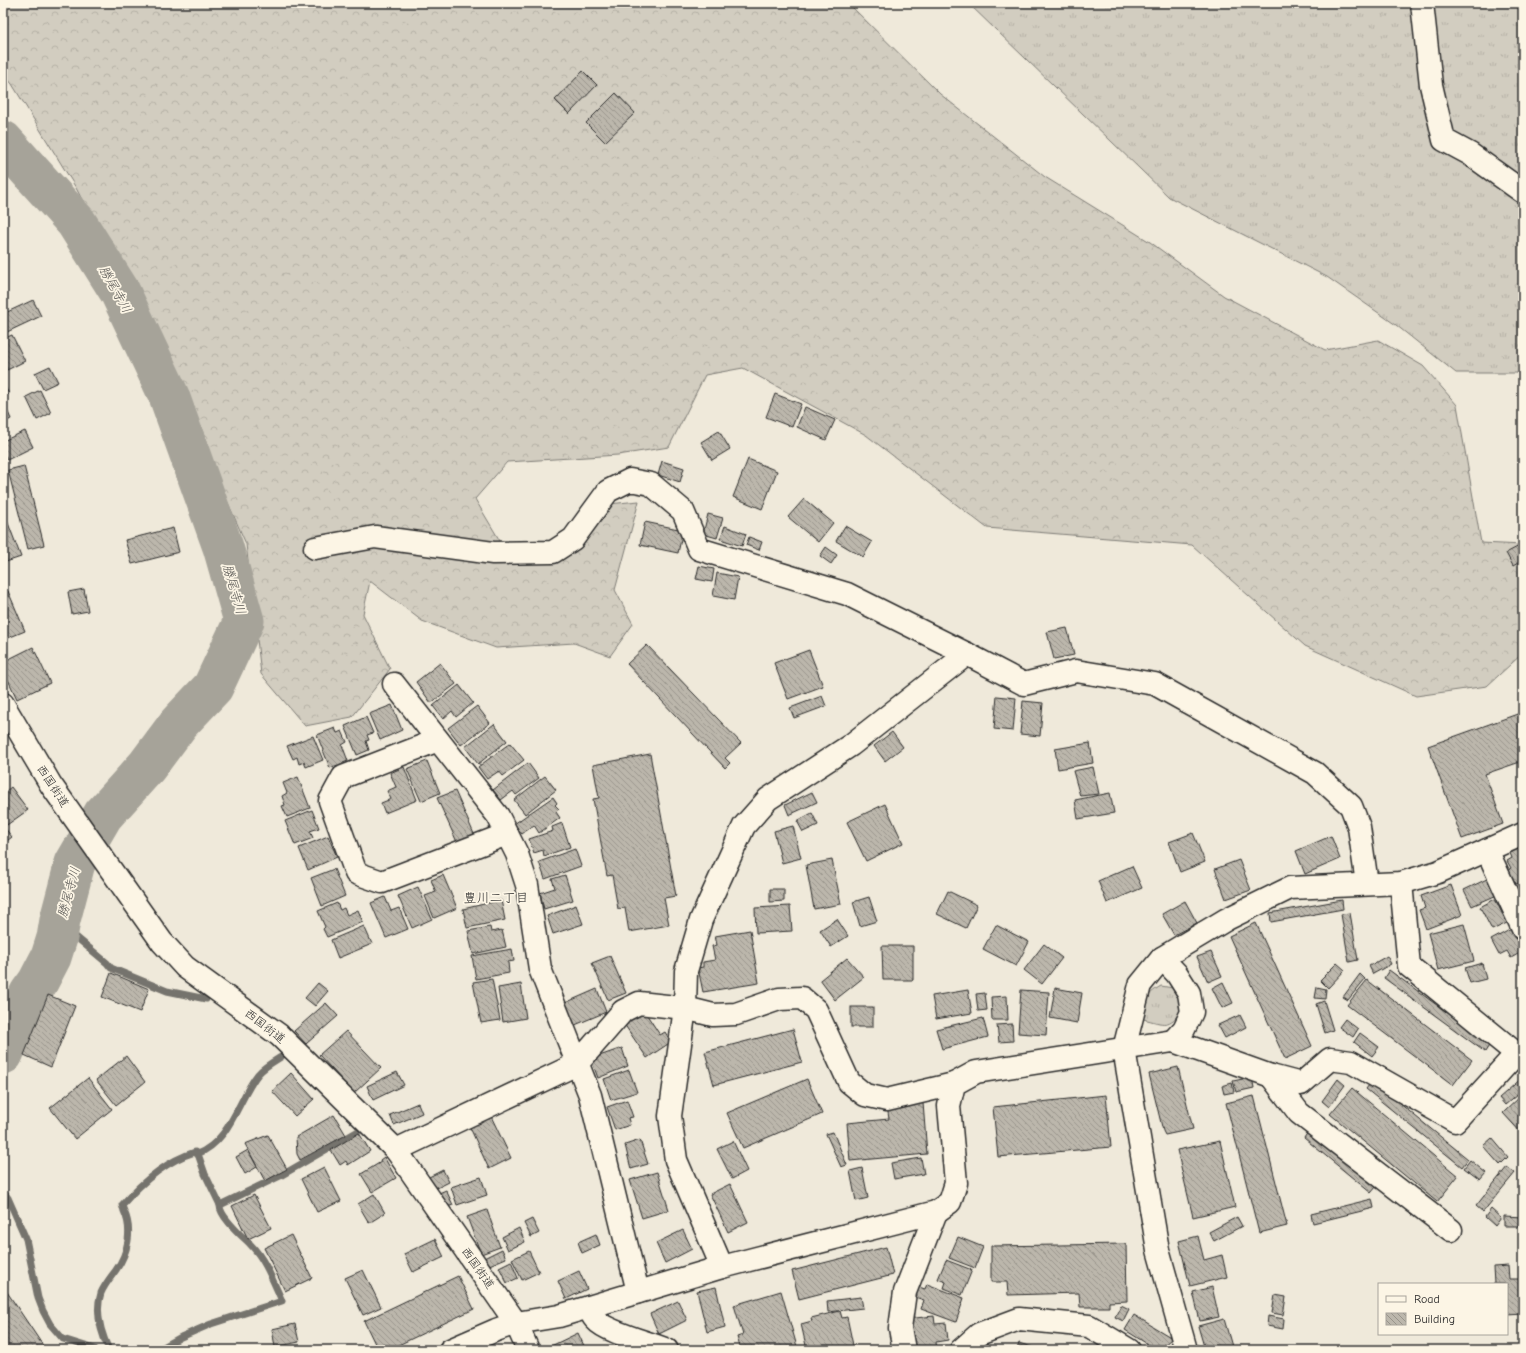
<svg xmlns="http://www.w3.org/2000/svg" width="1526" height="1353" font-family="'Comic Neue','Klee One',sans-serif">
<defs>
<pattern id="grass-tufts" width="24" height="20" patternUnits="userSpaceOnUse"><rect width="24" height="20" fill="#d2cdc0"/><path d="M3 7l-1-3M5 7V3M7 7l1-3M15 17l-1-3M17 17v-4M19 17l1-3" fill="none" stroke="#b4b0a5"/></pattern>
<pattern id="forest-crowns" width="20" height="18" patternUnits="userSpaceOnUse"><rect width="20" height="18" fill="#d2cdc0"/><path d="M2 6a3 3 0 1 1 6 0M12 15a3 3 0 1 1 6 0" fill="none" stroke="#b4b0a5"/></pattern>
<pattern id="building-back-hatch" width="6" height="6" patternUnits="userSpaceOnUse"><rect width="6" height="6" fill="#bcb7ac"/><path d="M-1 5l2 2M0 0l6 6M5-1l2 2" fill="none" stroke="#99958c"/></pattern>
</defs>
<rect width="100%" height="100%" fill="#efe9da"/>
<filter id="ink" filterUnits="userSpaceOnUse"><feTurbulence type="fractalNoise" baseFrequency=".025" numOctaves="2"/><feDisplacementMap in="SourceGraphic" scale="8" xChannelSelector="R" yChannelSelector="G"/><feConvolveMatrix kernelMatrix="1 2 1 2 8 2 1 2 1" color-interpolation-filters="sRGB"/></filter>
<g filter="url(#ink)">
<g fill="url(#grass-tufts)" stroke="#7e7c76">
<path d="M968,3h555v370h-67l-60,-48 -69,-48 -158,-80z"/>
<path d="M1161,986l12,2 10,21c-15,20 -18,15 -40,10 2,-18 2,-24 18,-33z"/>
</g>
<path fill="url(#forest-crowns)" stroke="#7e7c76" d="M3,3h845l92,91 105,83 105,65 74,54 101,54 53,-10 45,26 34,39 24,138 42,2v108l-36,33 -71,10 -111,-50 -113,-101 -205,-17 -121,-93 -123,-67 -38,7 -36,72 -51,8 -111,7 -32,37 37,62h37l39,-55 51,-5 -24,89 18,34 -23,32 -36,-13 -78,5 -74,-27 -52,-40 -7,33 27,55 -38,48 -47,9 -44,-52 -15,-130 -77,-177 -93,-179 -64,-104 -9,-11z"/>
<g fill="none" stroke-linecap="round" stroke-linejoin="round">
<g stroke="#75736d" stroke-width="7">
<path d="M60,920l16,17 31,26 4,5 56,23 39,8"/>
<path d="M197,1154c34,-13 41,-55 61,-80 6,-7 15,-12 23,-17"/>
<path d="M3,1191l5,7 18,41 12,59 5,13 7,13 13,15 32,10"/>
<path d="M220,1205l62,-30 78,-45"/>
<path d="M123,1208l-1,-3c19,-22 44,-44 73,-53"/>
<path d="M109,1350c-8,-17 -14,-39 -8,-57 4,-9 10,-16 15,-23 12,-17 17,-40 8,-59"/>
<path d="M158,1350l23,-13 30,-13 71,-23c-9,-20 -17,-42 -32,-57 -8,-8 -31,-28 -30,-39l-15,-31 -7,-20"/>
</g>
<path stroke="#a6a399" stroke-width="41" d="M3,141l73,81 44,70 49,104 54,151 21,74 -31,66 -34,36 -32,43 -44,49 -28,48 -15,57 -3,18 -6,19 -13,25 -8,11 -5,10 -22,51"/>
</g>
<g fill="url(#building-back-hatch)" stroke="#2b2b2b">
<path d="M583,71l14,14 -28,29 -14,-14z"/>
<path d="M616,93l19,20 -30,29 -19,-19z"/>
<path d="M33,300l8,16 -34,16 -4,-9v-9z"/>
<path d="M12,335l13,26 -18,9 -4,-8v-23z"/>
<path d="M50,366l8,16 -15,7 -8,-16z"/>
<path d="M3,383l6,11 -6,3z"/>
<path d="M40,390l11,23 -14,7 -11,-23z"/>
<path d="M775,394l26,10 -9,23 -26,-10z"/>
<path d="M3,401l8,18 -8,4z"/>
<path d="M805,407l30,13 -9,20 -29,-13z"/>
<path d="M25,431l8,16 -26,13 -4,-8v-11z"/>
<path d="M719,431l11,18 -18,11 -11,-18z"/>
<path d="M748,459l29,12 -15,38 -29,-12z"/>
<path d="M662,461l22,7 -4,14 -22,-7z"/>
<path d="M24,466l20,79 -16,4 -20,-79z"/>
<path d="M804,499l29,24 -15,19 -30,-25z"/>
<path d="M3,510l18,47 -18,6z"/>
<path d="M708,514l15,4 -6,20 -14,-4z"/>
<path d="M645,522l38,8 -5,23 -38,-8z"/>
<path d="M725,526l21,8 -4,12 -22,-7z"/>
<path d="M845,526l27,16 -9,15 -27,-16z"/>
<path d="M173,528l6,24 -47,12 -7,-24z"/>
<path d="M749,537l13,5 -3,8 -13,-5z"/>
<path d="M1523,544v16l-10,6 -7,-13z"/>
<path d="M826,547l11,8 -6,9 -11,-8z"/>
<path d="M699,566l15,3 -2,13 -16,-3z"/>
<path d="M717,573l21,4 -4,23 -21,-4z"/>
<path d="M84,589l4,22 -16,3 -4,-22z"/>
<path d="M8,591l17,40 -22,9v-47z"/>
<path d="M1067,628l7,27 -20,4 -7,-27z"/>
<path d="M647,645l94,98 -16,15 5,5 -5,5 -98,-104z"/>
<path d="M33,647l17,36 -33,16 -14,-30v-7z"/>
<path d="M809,650l14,36 -35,13 -14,-36z"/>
<path d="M440,663l16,21 -25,19 -15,-21z"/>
<path d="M459,685l14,18 -17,14 -4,-6 -9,8 -10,-13z"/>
<path d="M822,696l4,10 -32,12 -4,-10z"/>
<path d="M997,696l19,2 -3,33 -19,-2z"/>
<path d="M1023,701l20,2 -3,33 -20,-2z"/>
<path d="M392,705l10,25 -22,10 -11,-26z"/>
<path d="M477,706l13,17 -29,22 -13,-17z"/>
<path d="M1523,712v49l-38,13 18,50 -41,15 -34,-93z"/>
<path d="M366,717l7,16 -6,2 2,5 -3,1 3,9 -12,5 -12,-29z"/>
<path d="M494,724l13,17 -29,23 -13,-17z"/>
<path d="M335,728l2,5 5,-2 5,11 -5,3 6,16 -18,7 -13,-33z"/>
<path d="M892,732l11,15 -18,14 -11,-15z"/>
<path d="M313,736l10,24 -17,7 -2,-5 -5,2 -2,-7 -4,2 -6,-13z"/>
<path d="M510,743l14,17 -21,16 -4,-5 -12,8 -9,-12z"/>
<path d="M1090,743l3,20 -35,6 -3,-20z"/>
<path d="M650,754l26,142 -12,2 5,27 -40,7 -4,-24 -7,1 -6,-34 -5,1 -14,-77 6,-1 -6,-33z"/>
<path d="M427,761l13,32 -19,8 -14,-32z"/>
<path d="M528,763l11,15 -23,17 -3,-4 -12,9 -8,-10z"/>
<path d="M404,767l13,33 -32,13 -4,-10 10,-4 -4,-8 9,-4 -6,-14z"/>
<path d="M1093,767l6,27 -19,2 -7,-25z"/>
<path d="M545,776l11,14 -31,24 -11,-14z"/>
<path d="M298,777l12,31 -23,9 -5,-11 3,-1 -3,-9 5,-3 -4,-10z"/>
<path d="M3,787l3,4 5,-4 17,23 -24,17 8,10 -9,7z"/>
<path d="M455,791l19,43 -17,8 -20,-44z"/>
<path d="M812,792l5,10 -28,13 -4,-10z"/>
<path d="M1110,793l4,20 -36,6 -3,-19z"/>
<path d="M553,797l4,6 -2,2 4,4 -3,3 4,6 -21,15 -5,-8 -12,9 -8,-10z"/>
<path d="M885,804l18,39 -37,18 -19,-39z"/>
<path d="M312,810l7,18 -9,3 3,7 -18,7 -10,-24z"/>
<path d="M812,813l6,12 -15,7 -6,-11z"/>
<path d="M562,823l8,24 -26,9 -1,-6 -9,3 -5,-14 24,-8 -1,-4z"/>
<path d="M793,826l8,32 -19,5 -8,-32z"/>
<path d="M1193,833l12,29 -25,10 -11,-30z"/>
<path d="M328,836l9,21 -29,13 -9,-22z"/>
<path d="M1331,836l9,23 -35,15 -9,-23z"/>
<path d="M1523,846v35l-7,3 -8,-14 3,-2 -4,-7 5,-3 -2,-5z"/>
<path d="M575,849l6,17 -36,13 -6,-17z"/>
<path d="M832,860l9,44 -27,5 -8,-44z"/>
<path d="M1239,860l12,30 -25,9 -11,-30z"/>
<path d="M1132,866l10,22 -35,15 -9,-22z"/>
<path d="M334,869l11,27 -23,10 -11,-28z"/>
<path d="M443,875l14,33 -23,10 -9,-22 11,-4 -5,-12z"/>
<path d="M565,875l8,25 -29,9 -4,-16 15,-5 -3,-9z"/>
<path d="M1489,878l8,17 -25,11 -8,-16z"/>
<path d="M1451,885l11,30 -36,14 -7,-19 6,-2 -4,-12z"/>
<path d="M418,887l14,32 -20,9 -14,-32z"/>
<path d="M770,889h14v12l-14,1z"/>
<path d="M948,891l29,14 -11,23 -29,-14z"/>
<path d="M385,897l6,14 8,-3 9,21 -22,9 -15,-35z"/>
<path d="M869,897l8,24 -17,5 -7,-24z"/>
<path d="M1495,899l12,24 -15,7 -12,-23z"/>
<path d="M501,900l4,20 -38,8 -4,-19z"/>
<path d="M1342,900l1,9 -72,13 -1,-9z"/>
<path d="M1185,901l12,22 -23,12 -12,-21z"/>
<path d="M337,903l3,7 4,-2 3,7 11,-5 5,12 -36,15 -4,-8 2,-2 -7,-16z"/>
<path d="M576,905l7,19 -30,10 -6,-18z"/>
<path d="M790,906l2,25 -36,2 -1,-25z"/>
<path d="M1350,913l8,47 -9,2 -8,-48z"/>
<path d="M837,919l11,17 -17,11 -11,-17z"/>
<path d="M1256,923l56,123 -27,13 -56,-123z"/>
<path d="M1464,924l10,37 -36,9 -10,-37z"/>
<path d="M996,925l33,17 -13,24 -33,-17z"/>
<path d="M364,926l8,18 -34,14 -7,-18z"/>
<path d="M1517,926l6,12v17l-3,2 -2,-3 -7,4 -4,-7 -8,4 -8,-15z"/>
<path d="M490,927l1,5 11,-2 4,17 -33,7 -5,-23z"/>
<path d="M750,930l9,53 -56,9 -5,-24 5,-1v-5l12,-2 -3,-14 5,-1 -2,-9z"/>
<path d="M1044,944l18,14 -20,26 -18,-14z"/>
<path d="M882,946h31v34h-30z"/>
<path d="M512,949l2,12 -6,1 1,11 -33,6 -4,-23z"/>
<path d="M1211,952l11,24 -14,6 -11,-25z"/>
<path d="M610,956l16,37 -18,7 -16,-37z"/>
<path d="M1387,956l4,8 -18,10 -4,-8z"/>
<path d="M847,958l17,19 -29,23 -15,-20z"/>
<path d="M1337,963l8,7 -17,18 -8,-8z"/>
<path d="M1482,963l4,16 -16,4 -5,-15z"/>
<path d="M1389,970l101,74 -5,8 -101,-74z"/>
<path d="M111,973l38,16 -9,23 -38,-15z"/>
<path d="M1360,974l5,5 -17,21 -5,-3z"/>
<path d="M492,979l8,41 -19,3 -8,-41z"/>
<path d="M1367,980l105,80 -19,25 -106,-80z"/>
<path d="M1223,982l10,21 -11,5 -10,-20z"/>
<path d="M318,983l10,8 -13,15 -10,-8z"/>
<path d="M521,984l5,34 -23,4 -5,-34z"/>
<path d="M1317,987l9,2 -1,10 -10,-1z"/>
<path d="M1055,988l27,5 -5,30 -27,-5z"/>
<path d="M597,989l9,23 -31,13 -10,-22z"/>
<path d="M968,990l4,23 -36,6 -4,-23z"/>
<path d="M1021,990l28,2 -3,43 -28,-2z"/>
<path d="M985,993l2,17 -9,1 -2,-17z"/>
<path d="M48,995l27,11 -24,61 -27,-12z"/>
<path d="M1007,996l1,24h-16l-1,-23z"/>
<path d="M1324,1001l9,29 -8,3 -9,-29z"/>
<path d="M326,1003l12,13 -32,28 -12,-13z"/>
<path d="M637,1007l8,5 15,23 5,-3 6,10 -24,16 -27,-40z"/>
<rect x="851" y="1007" width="22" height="20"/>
<path d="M1240,1015l6,12 -21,11 -7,-13z"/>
<path d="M983,1018l5,19 -46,12 -6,-20z"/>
<path d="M1345,1019l13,10 -5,8 -14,-10z"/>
<path d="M1012,1024l1,17 -14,1 -2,-17z"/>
<path d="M793,1029l9,33 -88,23 -9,-33z"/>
<path d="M346,1031l35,37 -27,25 -35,-38z"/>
<path d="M1360,1033l19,14 -7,9 -18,-14z"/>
<path d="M622,1048l6,18 -30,12 -7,-19z"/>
<path d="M126,1056l19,26 -29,23 -20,-25z"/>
<path d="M1178,1067l15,62 -28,6 -2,-4 -14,-57z"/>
<path d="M629,1070l8,22 -26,8 -7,-21z"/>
<path d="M397,1072l7,13 -31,15 -6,-14z"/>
<path d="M291,1073l23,26 -19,17 -23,-25z"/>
<path d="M1252,1077l2,11 -18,4 -3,-11z"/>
<path d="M88,1078l24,31 -37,30 -25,-31z"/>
<path d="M1522,1078l1,12 -18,15 -6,-7z"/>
<path d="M807,1079l15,35 -79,34 -16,-35z"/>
<path d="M1338,1079l7,6 -16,22 -7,-6z"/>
<path d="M1372,1081l96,78 -6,8 -96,-78z"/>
<path d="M1232,1083l2,9 -10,2 -2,-8z"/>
<path d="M1352,1088l106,88 -21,26 -107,-88z"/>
<path d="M1523,1094v41l-20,-22z"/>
<path d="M1106,1095l5,52 -113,10 -5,-50z"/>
<path d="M1254,1096l33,130 -28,7 -33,-130z"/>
<path d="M627,1100l6,17 -5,1 2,7 -15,5 -8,-23z"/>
<path d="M418,1103l4,10 -28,12 -4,-10z"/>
<path d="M923,1103l4,51 -77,7 -3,-38 42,-4 -2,-13z"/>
<path d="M488,1110l23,48 -22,11 -22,-48z"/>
<path d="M334,1115l12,20 -46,25 -3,-6 -1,-17z"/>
<path d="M1310,1129l67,57 -6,7 -67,-55z"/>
<path d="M833,1132l14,33 -6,2 -15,-33z"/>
<path d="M359,1133l11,18 -22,14 -2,-4 -6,4 -9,-15z"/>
<path d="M268,1135l19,34 -22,12 -20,-37z"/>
<path d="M1492,1138l16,19 -8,8 -17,-19z"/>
<path d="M640,1140l8,24 -17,5 -6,-24z"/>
<path d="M733,1141l14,30 -15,8 -15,-30z"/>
<path d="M1220,1141l15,66 -42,10 -16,-67z"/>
<path d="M248,1150l9,17 -12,7 -9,-17z"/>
<path d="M384,1157l12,21 -24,14 -11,-18 20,-12 -1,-2z"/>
<path d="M921,1158l3,16 -30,5 -3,-16z"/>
<path d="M1470,1160l16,13 -6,7 -16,-12z"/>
<path d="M324,1167l17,34 -24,11 -16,-33z"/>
<path d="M1507,1167l8,6 -32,39 -7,-6z"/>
<path d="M862,1168l6,30 -12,3 -6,-30z"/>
<path d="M443,1170l6,12 -14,7 -6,-12z"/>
<path d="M657,1172l12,38 -27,8 -12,-38z"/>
<path d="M481,1177l6,18 -30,10 -6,-18z"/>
<path d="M730,1184l18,38 -20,10 -18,-38z"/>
<path d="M446,1190l7,15 -8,3 -6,-15z"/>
<path d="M374,1194l11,19 -16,10 -11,-19z"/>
<path d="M254,1195l17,33 -23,11 -16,-33z"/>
<path d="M1372,1199l2,9 -61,15 -2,-9z"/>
<path d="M1491,1209l10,9 -6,8 -10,-9z"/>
<path d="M487,1210l13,37 -19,7 -14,-37z"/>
<path d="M1504,1216l19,1v9h-19z"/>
<path d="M1237,1217l5,9 -28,15 -5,-9z"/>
<path d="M532,1219l7,14 -8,4 -7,-14z"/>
<path d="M519,1228l6,14 -17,8 -6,-13z"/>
<path d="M683,1230l9,19 -27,14 -9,-20z"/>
<path d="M596,1234l4,11 -18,8 -4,-11z"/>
<path d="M291,1235l21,43 -27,13 -21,-43z"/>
<path d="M1198,1236l6,24 18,-5 5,22 -37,9 -11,-45z"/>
<path d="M958,1237l25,10 -8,21 -26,-10z"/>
<path d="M435,1239l9,18 -31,15 -9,-18z"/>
<path d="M1126,1244l1,57 -18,1v5h-29l-1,-14 -71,2 -1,-13h-16v-36z"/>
<path d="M886,1247l7,28 -94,24 -7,-28z"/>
<path d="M502,1249l4,9 -19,8 -3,-8z"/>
<path d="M529,1251l10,21 -17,8 -10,-21z"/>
<path d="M946,1260l26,10 -10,25 -18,-7 2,-6 -8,-3z"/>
<path d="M511,1261l7,17 -11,5 -8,-16z"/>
<path d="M1508,1266l1,13h13l1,34 -16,1v-30h-13l-1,-17z"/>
<path d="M363,1270l18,37 -18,8 -18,-37z"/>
<path d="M579,1271l8,18 -21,10 -8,-18z"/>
<path d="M458,1276l16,33 -86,41h-10l-14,-29z"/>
<path d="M927,1284l37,14 -8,24 -35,-13 3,-9 -9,-3 4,-10 6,2z"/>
<path d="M716,1287l9,40 -18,5 -10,-41z"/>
<path d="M1212,1287l7,30 -19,4 -7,-29z"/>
<path d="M781,1291l17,59h-57l-4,-13 6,-2 -9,-30z"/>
<path d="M7,1292l39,58h-43v-55z"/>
<path d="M1275,1295l11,2 -3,18 -11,-2z"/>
<path d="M861,1297l2,11 -35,4 -1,-11z"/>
<path d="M678,1301l9,19 -28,14 -9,-20z"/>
<path d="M1121,1305l8,4 -6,12 -8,-4z"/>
<path d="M840,1311l2,7 5,-1 7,33h-47l-6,-26 11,-3 -1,-3z"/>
<path d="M1134,1315l38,23 -13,12h-2l-32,-20z"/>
<path d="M934,1316l1,8 11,-1 2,17 -12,2 1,8h-29l-2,-31z"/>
<path d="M1268,1316l16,3 -1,10 -16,-3z"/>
<path d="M1224,1319l9,31h-28l-7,-24z"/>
<path d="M295,1324l4,18 -24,5 -3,-18z"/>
<path d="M578,1333l8,17h-36l-1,-3z"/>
<path d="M1019,1343l22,7h-24z"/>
</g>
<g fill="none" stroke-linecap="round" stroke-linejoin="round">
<g stroke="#2b2b2b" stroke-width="25">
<g id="minor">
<path d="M1422,3l9,82 13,55 26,14 53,38"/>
<path d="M315,548l60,-11 118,16 60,-1 20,-13 35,-48 22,-11 21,4 32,27 16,38 148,45 120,60 57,30 52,-13 79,13 160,89 36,33 8,21 8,57"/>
<path d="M394,684l104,132 19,38 10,31 13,84 50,126 48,197"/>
<path d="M3,704l48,81 111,157 23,25 94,68 117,115 120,173 12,27"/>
<path d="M438,740l-95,37 -13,24 26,72 26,9 125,-48"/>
<path d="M1487,850l36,79"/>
<path d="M1401,883l8,83 114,93"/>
<path d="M1162,958l15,16 12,19 3,19 -8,17 -11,12"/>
<path d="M1271,1076l28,37 152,117"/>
<path d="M396,1150l181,-86 46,-53 16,-8 46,5 28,7 23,-1 43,-15 23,-1 14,12 33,72 16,13 22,5 67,-16"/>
<path d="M722,1267l-46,-107 -6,-44 15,-108 1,-37 15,-51 43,-94 24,-27 83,-54 116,-91"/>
<path d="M589,1307c2,5 3,10 7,13 10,12 55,23 71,30"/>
<path d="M450,1350l46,-20 20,-7 43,-7 163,-49 214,-55 14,-10 6,-19 -7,-77 5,-22 22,-12 197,-31 98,35 30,8 29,-25 21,3 104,59 61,-67"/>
<path d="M904,1350l-4,-22 5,-36 31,-80"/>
<path d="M961,1350l18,-16 40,-15 70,7 40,24"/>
<path d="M1186,1350l-28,-100 -34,-201 16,-64 22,-27 65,-39 63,-31 111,-5 37,-11 85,-38"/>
</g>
</g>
<use href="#minor" stroke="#fcf5e5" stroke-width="22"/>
</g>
</g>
<g text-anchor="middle" stroke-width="3.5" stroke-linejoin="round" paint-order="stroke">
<g font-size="12" fill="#2b2b2b" stroke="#fcf5e5">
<text transform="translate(53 786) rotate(57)" y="4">西国街道</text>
<text transform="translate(265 1026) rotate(38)" y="4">西国街道</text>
<text transform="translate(478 1268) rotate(55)" y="4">西国街道</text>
</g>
<g font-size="13" font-style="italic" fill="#565552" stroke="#fcf5e5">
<text transform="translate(116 289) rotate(61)" y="5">勝尾寺川</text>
<text transform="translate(235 589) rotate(74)" y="5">勝尾寺川</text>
<text transform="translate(68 892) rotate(-75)" y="5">勝尾寺川</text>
</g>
<g font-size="13" fill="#2b2b2b" stroke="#fcf5e5">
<text x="496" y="902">豊川二丁目</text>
</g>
</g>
<rect width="1526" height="1353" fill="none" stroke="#fcf5e5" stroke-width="16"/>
<rect x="8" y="8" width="1510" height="1337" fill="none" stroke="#2b2b2b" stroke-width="1.5" filter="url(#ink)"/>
<rect x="1378" y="1283" width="130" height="52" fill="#fcf5e5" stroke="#a8a49b"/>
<rect x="1386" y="1296" width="20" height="6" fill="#fcf5e5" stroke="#a8a49b"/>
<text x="1414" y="1303" font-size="12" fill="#2b2b2b">Road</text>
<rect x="1386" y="1313" width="20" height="12" fill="url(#building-back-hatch)" stroke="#a8a49b"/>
<text x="1414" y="1323" font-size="12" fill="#2b2b2b">Building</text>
</svg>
